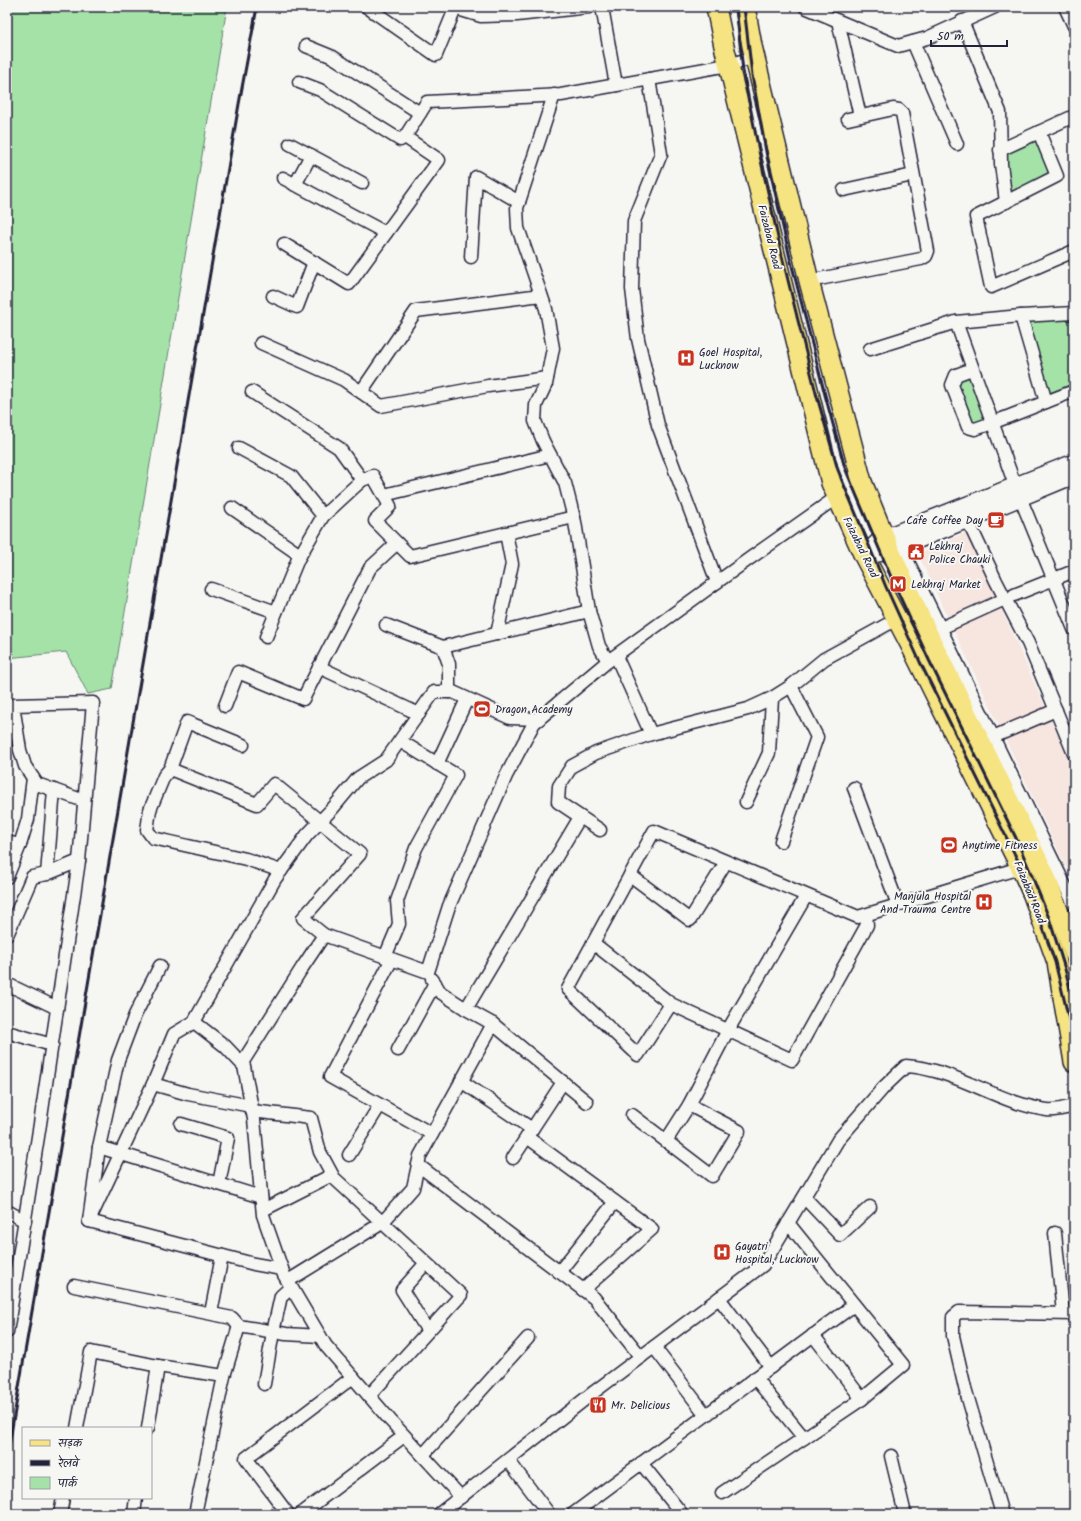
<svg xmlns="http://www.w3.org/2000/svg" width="1081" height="1521" font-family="Kalam,'Playpen Sans Deva',sans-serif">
<rect width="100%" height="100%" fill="#f6f6f2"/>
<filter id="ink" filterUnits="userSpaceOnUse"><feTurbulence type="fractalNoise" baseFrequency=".025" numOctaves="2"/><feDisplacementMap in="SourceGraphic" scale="8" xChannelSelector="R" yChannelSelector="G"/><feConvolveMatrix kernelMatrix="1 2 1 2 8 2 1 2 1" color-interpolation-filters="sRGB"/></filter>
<g filter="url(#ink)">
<path fill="#f7e5df" d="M967,532l107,240v112l-156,-330z"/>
<g fill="#a5e2a8" stroke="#648272">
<path d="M7,7h220l-115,682 -24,5 -22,-42 -59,6z"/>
<path d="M1038,136l17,39 -47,21 -5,-44z"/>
<path d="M1074,316v67l-27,11 -22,-75z"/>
<path d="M971,374l16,44 -15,6 -15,-45z"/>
</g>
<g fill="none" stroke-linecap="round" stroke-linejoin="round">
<g stroke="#22223b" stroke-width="15">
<g id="street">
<path d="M367,7l69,48 19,-46"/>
<path d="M451,7l30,9 36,-1 72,-8"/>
<path d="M602,7l14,78"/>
<path d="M805,7l93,39 29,-8 68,-31"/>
<path d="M1065,7l9,19"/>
<path d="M838,21l22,95"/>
<path d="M962,21l38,91 1,52 5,38"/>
<path d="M913,42l44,102"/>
<path d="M306,46l27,11 87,56"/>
<path d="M649,79l12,75 -27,67 -2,68 6,50 20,86 59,157"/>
<path d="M299,82l21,8 80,50 5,-3"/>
<path d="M554,95l-37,113 1,20 28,81 7,39 -7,36 -10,21 -1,16 8,20 22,42 10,39 14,89 10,35 9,15"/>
<path d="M1039,132l18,44 -81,41 15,70 83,-36"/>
<path d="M290,144l72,39"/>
<path d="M1000,150l74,-34"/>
<path d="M283,178l103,55"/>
<path d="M295,185l16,-30"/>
<path d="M844,190l69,-15"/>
<path d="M284,244l65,40 90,-124 -34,-23 22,-35 134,-7 167,-30 27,-8"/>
<path d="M471,257l5,-80 43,25"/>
<path d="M809,281l112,-22 5,-3 2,-5 -26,-138 -3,-3 -6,-1 -45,10"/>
<path d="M273,296l24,11 17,-45"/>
<path d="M1021,316l25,86"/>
<path d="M956,322l59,163 59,144"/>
<path d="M261,343l83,37 37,26 107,-20 59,-8"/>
<path d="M870,349l86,-27 65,-6 53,-3"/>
<path d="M972,369l-16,6 -4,10 16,42 7,2 17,-6 82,-32"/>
<path d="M252,392l87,56 23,32"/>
<path d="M361,392l55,-81 125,-16"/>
<path d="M239,448l52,28 32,40"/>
<path d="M384,495l166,-40"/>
<path d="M232,508l68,47"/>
<path d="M967,519l29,62 32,62 46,111"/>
<path d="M898,541l176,363"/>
<path d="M211,589l65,23"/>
<path d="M1014,595l60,-24"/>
<path d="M386,625l57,22 6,17v28"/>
<path d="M941,628l64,-29"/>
<path d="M497,634l15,-70 -6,-31"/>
<path d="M266,637l32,-78 25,-43 39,-36 11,-4 17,30 -15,15 35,35 164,-39"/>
<path d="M443,647l146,-36"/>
<path d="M616,656l35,78"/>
<path d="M319,667l100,47"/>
<path d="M225,706l13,-34 65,27 67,-131 27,-25"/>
<path d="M993,737l63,-27"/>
<path d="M243,745l-56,-23 -17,47 -6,7 -14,34 -3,20 6,8 93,21 35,12"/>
<path d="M437,764l30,-65"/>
<path d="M170,769l87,35 17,-20 86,70 -57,64 21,17 104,37 21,-66 57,-130 28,-53 74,-62 141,-102 88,-62"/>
<path d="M854,788l44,117"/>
<path d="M746,802l23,-49 3,-55"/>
<path d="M580,817l-114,192 27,15 94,78"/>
<path d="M600,830l-42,-28 1,-16 13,-20 24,-13 55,-19 97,-25 24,-11 19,-12 33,-27 73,-40"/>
<path d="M781,841l36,-104 -26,-51"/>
<path d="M7,842l13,3"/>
<path d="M47,874l7,-84"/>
<path d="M630,875l60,45 36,-58"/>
<path d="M7,877l13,-32 8,-26 5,-41"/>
<path d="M7,935l25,-58 15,-3 32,-13"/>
<path d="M593,943l78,61 121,56 75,-135 -1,-10"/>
<path d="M385,957l14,-33 -2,-23 19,-53 40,-73 -56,-34"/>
<path d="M392,959l-62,118 102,57"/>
<path d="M160,966l-25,49 -17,45 -19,87 162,50"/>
<path d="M432,979l8,13 26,17"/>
<path d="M7,984l50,24"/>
<path d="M671,1004l-33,51 -70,-66 86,-158 204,86 168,-51"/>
<path d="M194,1022l31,24 19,20 10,53 9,96 21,60 42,71 64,74 71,77"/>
<path d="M7,1032l45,13"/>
<path d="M398,1050l37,-67"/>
<path d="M242,1063l60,-95 22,-33"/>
<path d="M461,1081l71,48"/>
<path d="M153,1084l35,10 63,12"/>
<path d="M252,1111l59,7 9,34 14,26 127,117 -92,101"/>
<path d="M632,1115l80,61 27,-45 -50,-26"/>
<path d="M181,1124l47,14 -9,46"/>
<path d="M527,1137l125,92 -69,61"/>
<path d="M666,1141l23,-36 39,-75 78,-134"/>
<path d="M99,1147l-10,74 165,43 28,5"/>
<path d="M349,1155l31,-50"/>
<path d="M513,1158l50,-76"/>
<path d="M418,1165l176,133 47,59"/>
<path d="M804,1197l36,38 30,-28"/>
<path d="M263,1210l69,-35"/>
<path d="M7,1211l18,10"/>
<path d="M89,1221l64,-137 21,-50 20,-12 81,-143 32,-44 26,-27 25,-30 28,-18 48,-68h19l57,26 29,1"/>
<path d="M1055,1233l8,80"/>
<path d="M426,1263l-24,27 26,41"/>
<path d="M559,1272l56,-70"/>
<path d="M288,1281l94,-58 31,-35 7,-32 73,-132"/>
<path d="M74,1286l158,32 7,8 47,8 34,2"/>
<path d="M719,1298l52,69"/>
<path d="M211,1313l11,-57"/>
<path d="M7,1332l33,-208 39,-263 14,-158 -80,2 7,45 5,16 12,18 47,17"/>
<path d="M813,1335l49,64"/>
<path d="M654,1347l52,68"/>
<path d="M755,1378l49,60"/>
<path d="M264,1384l9,-52 8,-36 10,-9"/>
<path d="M77,1428l14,-76 67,14 66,10"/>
<path d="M148,1428l10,-62"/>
<path d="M423,1455l105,-117"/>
<path d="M891,1456l14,58"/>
<path d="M508,1460l41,54"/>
<path d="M641,1463l41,51"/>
<path d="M722,1493l140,-94 41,-34 -115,-142"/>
<path d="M60,1514l3,-16"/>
<path d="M134,1514l2,-16"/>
<path d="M195,1514l29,-138 15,-50"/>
<path d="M288,1514l-42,-56 107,-81"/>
<path d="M301,1514l103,-78"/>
<path d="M439,1514l155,-122 169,-127 75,-125 46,-53 22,-21c50,3 91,37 141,44 8,1 19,-2 27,-4"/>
<path d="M573,1514l281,-209"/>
<path d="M1002,1514l-37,-126 -12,-52v-19l6,-5 115,2"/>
</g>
</g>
<g stroke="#22223b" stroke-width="20">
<g id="secondary">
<path d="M877,553l13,-2 174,-72 10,-3"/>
<path d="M864,556l21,-20 10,-2 179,-71"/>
</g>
</g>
<g stroke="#22223b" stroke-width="22">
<g id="primary">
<path d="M716,7l8,39 107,437 33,73 47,90 110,222 12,27 24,67 17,100"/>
<path d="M745,7l7,39 57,235 53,201 28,69 35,77 120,247 29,78"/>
</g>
</g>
<use href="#street" stroke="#f6f6f2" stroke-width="12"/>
<use href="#secondary" stroke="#f6f6f2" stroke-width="17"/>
<use href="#primary" stroke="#f6e381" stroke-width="19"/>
<g stroke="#22223b" stroke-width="3">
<path d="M736,7l7,64 17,85 22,100 34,137 22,77 48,117 34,75 102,207 33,93 19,78"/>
<path d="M744,7l8,68 15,82 23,101 35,137 20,73 49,116 35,76 87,178 14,33 19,47 16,51 9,35"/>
<path d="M7,1457l232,-1353 18,-97"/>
</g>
</g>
</g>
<defs>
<g id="hospital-square" transform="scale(0.9)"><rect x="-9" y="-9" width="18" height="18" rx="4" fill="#c8321e" stroke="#f6f6f2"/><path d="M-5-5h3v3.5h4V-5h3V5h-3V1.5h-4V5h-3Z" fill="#fff"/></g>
<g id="cafe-square" transform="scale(0.9)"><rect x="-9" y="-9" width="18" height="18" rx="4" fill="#c8321e" stroke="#f6f6f2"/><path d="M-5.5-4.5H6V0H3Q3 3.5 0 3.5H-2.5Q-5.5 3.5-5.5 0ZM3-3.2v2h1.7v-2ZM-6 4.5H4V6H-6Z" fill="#fff"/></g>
<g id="civic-square" transform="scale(0.9)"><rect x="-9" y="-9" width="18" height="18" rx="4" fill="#c8321e" stroke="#f6f6f2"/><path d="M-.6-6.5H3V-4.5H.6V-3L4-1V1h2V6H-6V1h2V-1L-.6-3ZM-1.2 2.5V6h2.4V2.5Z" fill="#fff"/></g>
<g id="metro-square" transform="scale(0.9)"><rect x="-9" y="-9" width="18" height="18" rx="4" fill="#c8321e" stroke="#f6f6f2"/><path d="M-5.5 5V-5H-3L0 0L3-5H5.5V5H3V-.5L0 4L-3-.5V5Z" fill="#fff"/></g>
<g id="stadium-square" transform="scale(0.9)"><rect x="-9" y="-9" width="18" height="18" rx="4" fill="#c8321e" stroke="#f6f6f2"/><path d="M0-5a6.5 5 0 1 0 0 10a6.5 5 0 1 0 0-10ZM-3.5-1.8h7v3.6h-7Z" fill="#fff"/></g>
<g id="restaurant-square" transform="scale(0.9)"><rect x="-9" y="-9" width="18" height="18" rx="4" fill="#c8321e" stroke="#f6f6f2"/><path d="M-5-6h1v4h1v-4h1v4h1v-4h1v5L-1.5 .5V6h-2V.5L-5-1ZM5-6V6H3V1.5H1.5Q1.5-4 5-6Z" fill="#fff"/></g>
</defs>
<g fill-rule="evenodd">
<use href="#hospital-square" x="686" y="358"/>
<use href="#cafe-square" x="996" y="520"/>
<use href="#civic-square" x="916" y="552"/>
<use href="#metro-square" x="898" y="584"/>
<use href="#stadium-square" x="482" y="709"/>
<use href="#stadium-square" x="949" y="845"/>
<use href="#hospital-square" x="984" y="902"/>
<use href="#hospital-square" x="722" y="1252"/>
<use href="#restaurant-square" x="598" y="1405"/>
</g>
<g text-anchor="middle" stroke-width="4" stroke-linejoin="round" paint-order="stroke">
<g font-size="11" fill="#22223b" stroke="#f6f6f2">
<text transform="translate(770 237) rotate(76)" y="4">Faizabad Road</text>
<text transform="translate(861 547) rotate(64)" y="4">Faizabad Road</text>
<text transform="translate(1030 892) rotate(68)" y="4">Faizabad Road</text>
</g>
<g font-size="11" fill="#22223b" stroke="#f6f6f2" text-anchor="start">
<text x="699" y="356">Goel Hospital,<tspan x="699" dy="13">Lucknow</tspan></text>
<text x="983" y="524" text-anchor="end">Cafe Coffee Day</text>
<text x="929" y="550">Lekhraj<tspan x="929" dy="13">Police Chauki</tspan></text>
<text x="911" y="588">Lekhraj Market</text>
<text x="495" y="713">Dragon Academy</text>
<text x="962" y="849">Anytime Fitness</text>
<text x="971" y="900" text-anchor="end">Manjula Hospital<tspan x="971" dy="13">And Trauma Centre</tspan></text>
<text x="735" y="1250">Gayatri<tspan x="735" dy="13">Hospital, Lucknow</tspan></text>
<text x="611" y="1409">Mr. Delicious</text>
</g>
</g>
<rect width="1081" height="1521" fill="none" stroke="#f6f6f2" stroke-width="24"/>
<rect x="12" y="12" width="1057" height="1497" fill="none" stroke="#22223b" stroke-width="1.5" filter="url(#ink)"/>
<rect x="22" y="1427" width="130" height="72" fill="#f6f6f2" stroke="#a1a1a9"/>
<rect x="30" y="1440" width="20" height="6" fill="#f6e381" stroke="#a1a1a9"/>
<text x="58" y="1447" font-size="12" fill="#22223b">सड़क</text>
<rect x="30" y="1460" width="20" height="6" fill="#22223b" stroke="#a1a1a9"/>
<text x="58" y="1467" font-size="12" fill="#22223b">रेलवे</text>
<rect x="30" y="1477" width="20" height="12" fill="#a5e2a8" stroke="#a1a1a9"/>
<text x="58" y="1487" font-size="12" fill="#22223b">पार्क</text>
<path d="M931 40v6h76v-6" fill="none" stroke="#22223b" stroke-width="2"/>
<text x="937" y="40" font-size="12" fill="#22223b" stroke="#f6f6f2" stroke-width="3" paint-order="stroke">50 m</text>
</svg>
